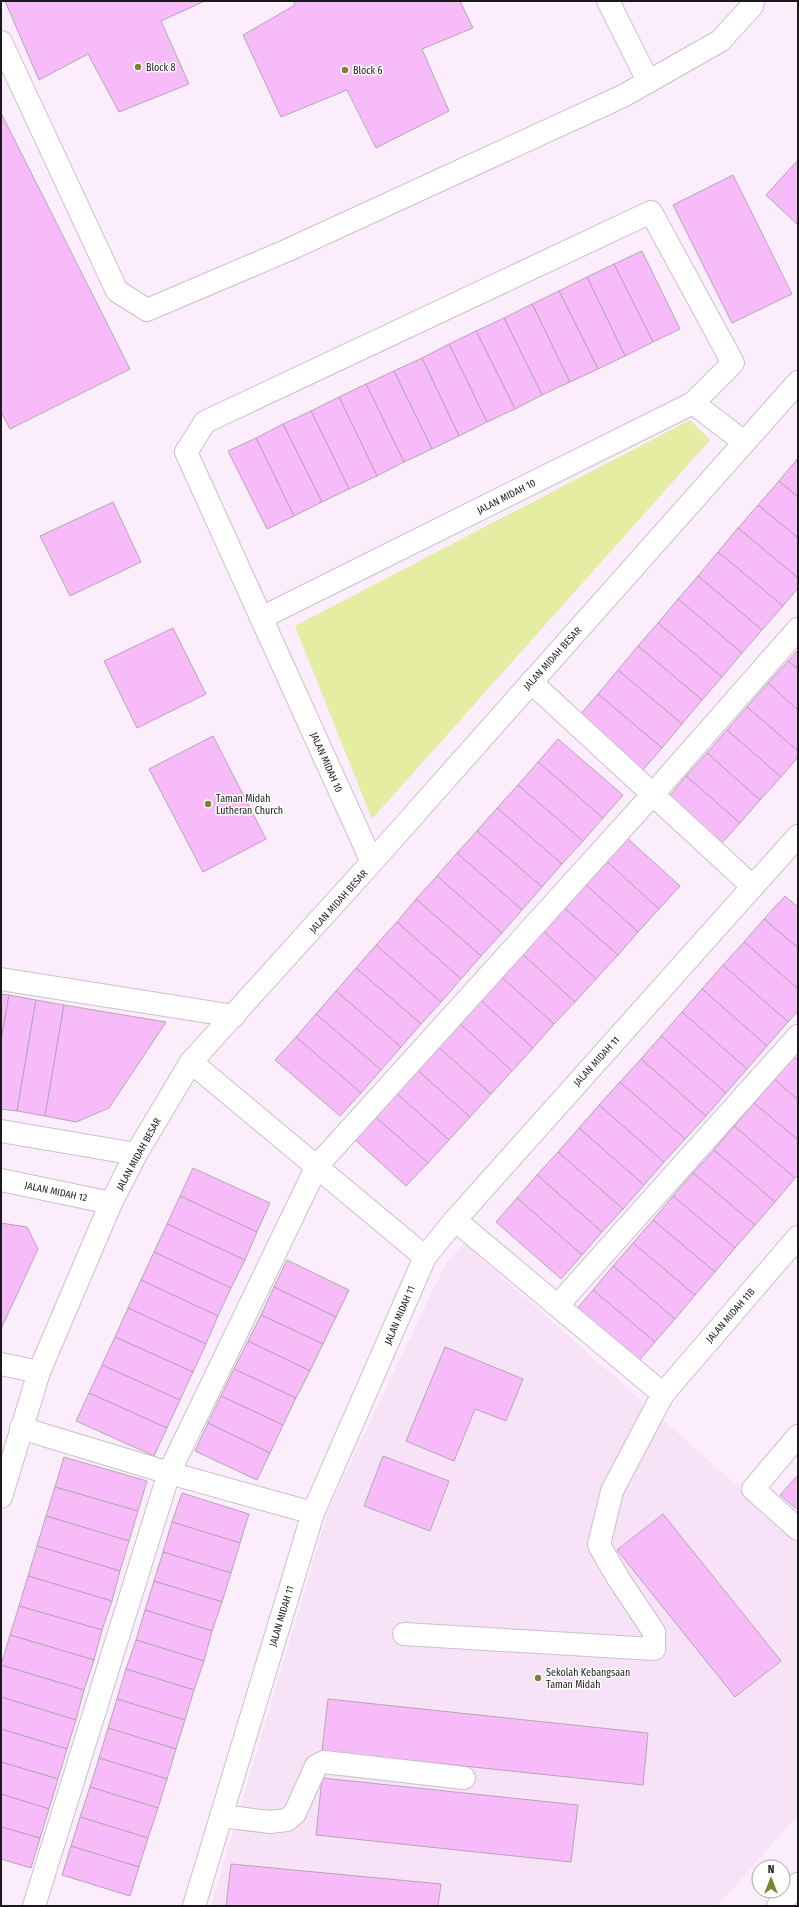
<svg xmlns="http://www.w3.org/2000/svg" width="799" height="1907" font-family="'Fira Sans Condensed',sans-serif">
<rect width="100%" height="100%" fill="#fcedfc"/>
<path fill="#f7e2f8" d="M464,1243l334,297v275l-81,91h-506l118,-398 116,-243z"/>
<path fill="#e4eda2" d="M690,420l20,20 -338,379 -77,-193z"/>
<g fill="#f8bbfa" stroke="#b4a6b4">
<path d="M5,1h200l-44,20 28,63 -70,28 -31,-58 -49,26z"/>
<path d="M293,1h167l13,27 -51,21 27,62 -73,37 -29,-58 -66,27 -38,-82 52,-30z"/>
<path d="M1,113l129,256 -120,60 -9,-17z"/>
<path d="M798,160v65l-32,-30z"/>
<path d="M733,175l59,119 -60,29 -59,-118z"/>
<path d="M642,251l38,78 -27,13 -39,-78z"/>
<path d="M614,264l39,78 -28,14 -38,-79z"/>
<path d="M587,277l38,79 -27,13 -39,-78z"/>
<path d="M559,291l39,78 -28,13 -38,-78z"/>
<path d="M532,304l38,78 -28,13 -38,-77z"/>
<path d="M504,318l38,77 -27,14 -39,-78z"/>
<path d="M476,331l39,78 -28,13 -38,-78z"/>
<path d="M449,344l38,78 -28,14 -37,-78z"/>
<path d="M422,358l37,78 -27,13 -38,-78z"/>
<path d="M394,371l38,78 -28,13 -38,-78z"/>
<path d="M366,384l38,78 -27,14 -38,-79z"/>
<path d="M339,397l38,79 -28,13 -38,-78z"/>
<path d="M311,411l38,78 -27,13 -39,-78z"/>
<path d="M283,424l39,78 -28,14 -38,-78z"/>
<path d="M256,438l38,78 -27,13 -39,-78z"/>
<path d="M798,458v39l-19,-16z"/>
<path d="M779,481l19,16v41l-40,-33z"/>
<path d="M113,502l28,60 -71,34 -30,-60z"/>
<path d="M758,505l40,33v40l-60,-50z"/>
<path d="M738,528l60,50v10l-15,18 -65,-54z"/>
<path d="M718,552l65,54 -21,24 -64,-54z"/>
<path d="M698,576l64,54 -20,23 -64,-54z"/>
<path d="M678,599l64,54 -20,24 -64,-54z"/>
<path d="M658,623l64,54 -20,23 -64,-54z"/>
<path d="M173,628l33,66 -69,34 -33,-67z"/>
<path d="M638,646l64,54 -20,24 -64,-54z"/>
<path d="M798,650v19l-10,-8z"/>
<path d="M788,661l10,8v41l-30,-27z"/>
<path d="M618,670l64,54 -20,24 -64,-54z"/>
<path d="M768,683l30,27v41l-51,-44z"/>
<path d="M598,694l64,54 -20,23 -64,-54z"/>
<path d="M747,707l51,44v6l-17,20 -54,-47z"/>
<path d="M727,730l54,47 -21,23 -53,-47z"/>
<path d="M213,736l53,103 -63,33 -54,-103z"/>
<path d="M558,739l65,56 -20,23 -65,-56z"/>
<path d="M707,753l53,47 -20,23 -54,-47z"/>
<path d="M538,762l65,56 -20,23 -65,-56z"/>
<path d="M686,776l54,47 -21,23 -53,-46z"/>
<path d="M518,785l65,56 -21,23 -65,-56z"/>
<path d="M497,808l65,56 -20,23 -65,-56z"/>
<path d="M477,831l65,56 -20,23 -65,-57z"/>
<path d="M626,837l54,49 -21,23 -54,-49z"/>
<path d="M457,853l65,57 -20,23 -65,-57z"/>
<path d="M605,860l54,49 -21,23 -54,-49z"/>
<path d="M437,876l65,57 -21,23 -65,-57z"/>
<path d="M584,883l54,49 -20,23 -56,-49z"/>
<path d="M785,896l13,11v41l-34,-29z"/>
<path d="M416,899l65,57 -20,23 -64,-57z"/>
<path d="M562,906l56,49 -22,24 -55,-50z"/>
<path d="M764,919l34,29v41l-54,-47z"/>
<path d="M397,922l64,57 -20,23 -65,-57z"/>
<path d="M541,929l55,50 -21,23 -55,-50z"/>
<path d="M744,942l54,47v22l-10,11 -65,-57z"/>
<path d="M376,945l65,57 -20,22 -65,-56z"/>
<path d="M520,952l55,50 -21,22 -55,-49z"/>
<path d="M723,965l65,57 -21,24 -65,-57z"/>
<path d="M356,968l65,56 -20,23 -65,-56z"/>
<path d="M499,975l55,49 -21,24 -55,-50z"/>
<path d="M702,989l65,57 -20,23 -65,-57z"/>
<path d="M336,991l65,56 -20,23 -65,-56z"/>
<path d="M1,994l8,1 -8,46z"/>
<path d="M9,995l27,5 -19,111 -16,-2v-68z"/>
<path d="M478,998l55,50 -21,23 -55,-50z"/>
<path d="M36,1000l28,5 -19,111 -28,-5z"/>
<path d="M64,1005l102,17 -57,86 -33,14 -31,-6z"/>
<path d="M682,1012l65,57 -21,24 -65,-57z"/>
<path d="M316,1014l65,56 -20,23 -65,-56z"/>
<path d="M457,1021l55,50 -21,23 -55,-49z"/>
<path d="M661,1036l65,57 -20,23 -65,-57z"/>
<path d="M296,1037l65,56 -21,23 -65,-56z"/>
<path d="M436,1045l55,49 -21,23 -55,-49z"/>
<path d="M794,1056l4,4v40l-24,-21z"/>
<path d="M641,1059l65,57 -21,23 -65,-57z"/>
<path d="M415,1068l55,49 -21,23 -55,-49z"/>
<path d="M774,1079l24,21v40l-44,-37z"/>
<path d="M620,1082l65,57 -21,23 -65,-57z"/>
<path d="M394,1091l55,49 -21,23 -56,-49z"/>
<path d="M754,1103l44,37v35l-3,3 -61,-52z"/>
<path d="M599,1105l65,57 -20,23 -65,-57z"/>
<path d="M372,1114l56,49 -22,23 -54,-49z"/>
<path d="M734,1126l61,52 -20,24 -61,-52z"/>
<path d="M579,1128l65,57 -21,24 -65,-57z"/>
<path d="M714,1150l61,52 -20,23 -62,-52z"/>
<path d="M558,1152l65,57 -21,23 -65,-57z"/>
<path d="M193,1168l77,35 -13,29 -77,-36z"/>
<path d="M693,1173l62,52 -20,23 -62,-52z"/>
<path d="M537,1175l65,57 -20,23 -65,-57z"/>
<path d="M180,1196l77,36 -12,28 -78,-36z"/>
<path d="M673,1196l62,52 -20,24 -62,-52z"/>
<path d="M517,1198l65,57 -21,24 -65,-57z"/>
<path d="M653,1220l62,52 -20,23 -62,-52z"/>
<path d="M1,1223l26,4 11,22 -37,80z"/>
<path d="M167,1224l78,36 -14,28 -77,-36z"/>
<path d="M633,1243l62,52 -20,24 -62,-53z"/>
<path d="M154,1252l77,36 -13,28 -77,-36z"/>
<path d="M287,1260l62,30 -13,27 -62,-30z"/>
<path d="M613,1266l62,53 -20,23 -62,-52z"/>
<path d="M141,1280l77,36 -12,28 -78,-36z"/>
<path d="M274,1287l62,30 -13,27 -62,-29z"/>
<path d="M593,1290l62,52 -20,23 -62,-52z"/>
<path d="M128,1308l78,36 -13,28 -78,-35z"/>
<path d="M261,1315l62,29 -13,27 -62,-30z"/>
<path d="M115,1337l78,35 -13,28 -78,-35z"/>
<path d="M248,1341l62,30 -14,27 -62,-29z"/>
<path d="M445,1347l78,32 -17,42 -31,-12 -21,52 -48,-20z"/>
<path d="M102,1365l78,35 -13,28 -78,-35z"/>
<path d="M234,1369l62,29 -13,27 -62,-29z"/>
<path d="M89,1393l78,35 -13,28 -78,-35z"/>
<path d="M221,1396l62,29 -13,28 -62,-30z"/>
<path d="M208,1423l62,30 -13,27 -62,-29z"/>
<path d="M383,1456l66,25 -19,50 -66,-25z"/>
<path d="M64,1457l83,24 -9,30 -83,-24z"/>
<path d="M798,1475v35l-18,-15z"/>
<path d="M55,1487l83,24 -9,30 -83,-25z"/>
<path d="M182,1493l67,21 -9,29 -68,-21z"/>
<path d="M663,1514l118,147 -46,36 -118,-147z"/>
<path d="M46,1516l83,25 -9,30 -83,-25z"/>
<path d="M172,1522l68,21 -9,30 -68,-21z"/>
<path d="M37,1546l83,25 -8,30 -84,-25z"/>
<path d="M163,1552l68,21 -9,29 -68,-21z"/>
<path d="M28,1576l84,25 -10,29 -83,-24z"/>
<path d="M154,1581l68,21 -10,29 -67,-21z"/>
<path d="M19,1606l83,24 -8,30 -84,-25z"/>
<path d="M145,1610l67,21 -8,30 -68,-21z"/>
<path d="M10,1635l84,25 -10,30 -83,-25z"/>
<path d="M136,1640l68,21 -10,29 -68,-21z"/>
<path d="M1,1665l83,25 -8,30 -75,-23z"/>
<path d="M126,1669l68,21 -9,30 -68,-21z"/>
<path d="M1,1697l75,23 -9,29 -66,-20z"/>
<path d="M117,1699l68,21 -9,29 -68,-21z"/>
<path d="M328,1699l320,34 -5,52 -321,-34z"/>
<path d="M108,1728l68,21 -9,30 -68,-21z"/>
<path d="M1,1729l66,20 -9,30 -57,-17z"/>
<path d="M99,1758l68,21 -9,29 -68,-21z"/>
<path d="M1,1762l57,17 -9,30 -48,-15z"/>
<path d="M322,1778l256,27 -7,57 -255,-27z"/>
<path d="M90,1787l68,21 -10,30 -68,-21z"/>
<path d="M1,1794l48,15 -9,29 -39,-11z"/>
<path d="M80,1817l68,21 -9,29 -68,-21z"/>
<path d="M1,1827l39,11 -9,30 -30,-9z"/>
<path d="M71,1846l68,21 -9,29 -68,-21z"/>
<path d="M231,1864l210,20 -3,22h-212z"/>
</g>
<g fill="none" stroke-linecap="round" stroke-linejoin="round">
<g stroke="#cdbecd" stroke-width="24">
<g id="minor">
<path d="M608,1l40,80"/>
<path d="M1,42l116,249 30,19 141,-60 335,-154 97,-55 32,-35 1,-5"/>
<path d="M261,618l432,-215 51,39"/>
<path d="M531,682l221,204"/>
<path d="M372,862l-186,-410 19,-30 446,-210 82,151 -40,40"/>
<path d="M1,979l233,37"/>
<path d="M191,1062l234,195"/>
<path d="M1,1131l135,23"/>
<path d="M1,1180l110,23"/>
<path d="M455,1220l208,174"/>
<path d="M558,1305l240,-269"/>
<path d="M1,1364l38,8"/>
<path d="M21,1428l148,45 144,40"/>
<path d="M798,1436l-45,53 45,40"/>
<path d="M1,1497l38,-125 72,-169 25,-49 55,-92 181,-200 426,-480"/>
<path d="M404,1634l250,15v-17l-36,-54 -19,-33 13,-54 51,-97 135,-157"/>
<path d="M221,1816l49,6 17,-2 8,-7 21,-47 8,-4 140,16"/>
<path d="M34,1906l135,-433 148,-307 336,-372 145,-165"/>
<path d="M194,1906l119,-393 112,-256 30,-37 343,-384"/>
<path d="M778,1906l20,-22"/>
</g>
</g>
<use href="#minor" stroke="#fff" stroke-width="22"/>
</g>
<g fill="#7b832f" stroke="#fff" stroke-width="1.5">
<circle cx="138" cy="67" r="4"/>
<circle cx="345" cy="70" r="4"/>
<circle cx="208" cy="804" r="4"/>
<circle cx="538" cy="1678" r="4"/>
</g>
<g text-anchor="middle" stroke-width="3" stroke-linejoin="round" paint-order="stroke">
<g font-size="10" fill="#1d181d" stroke="#fff" text-anchor="start">
<text x="146" y="71">Block 8</text>
<text x="353" y="74">Block 6</text>
<text x="216" y="802">Taman Midah<tspan x="216" dy="12">Lutheran Church</tspan></text>
<text x="546" y="1676">Sekolah Kebangsaan<tspan x="546" dy="12">Taman Midah</tspan></text>
</g>
<g font-size="10" fill="#1d181d" stroke="#fff">
<text transform="translate(506 496) rotate(-27)" y="4">JALAN MIDAH 10</text>
<text transform="translate(552 658) rotate(-48)" y="4">JALAN MIDAH BESAR</text>
<text transform="translate(327 762) rotate(66)" y="4">JALAN MIDAH 10</text>
<text transform="translate(338 901) rotate(-48)" y="4">JALAN MIDAH BESAR</text>
<text transform="translate(596 1061) rotate(-48)" y="4">JALAN MIDAH 11</text>
<text transform="translate(138 1154) rotate(-61)" y="4">JALAN MIDAH BESAR</text>
<text transform="translate(56 1191) rotate(12)" y="4">JALAN MIDAH 12</text>
<text transform="translate(399 1315) rotate(-67)" y="4">JALAN MIDAH 11</text>
<text transform="translate(730 1315) rotate(-49)" y="4">JALAN MIDAH 11B</text>
<text transform="translate(281 1616) rotate(-73)" y="4">JALAN MIDAH 11</text>
</g>
</g>
<rect width="799" height="1907" fill="none" stroke="#1d181d" stroke-width="4"/>
<g transform="translate(771 1879)"><circle r="19" fill="#ffffff" stroke="#a5a3a5"/>
<path d="M0-3L7 15L0 10L-7 15Z" fill="#7b832f"/>
<text y="-6" font-size="11" font-weight="bold" text-anchor="middle" fill="#1d181d">N</text>
</g>
</svg>
